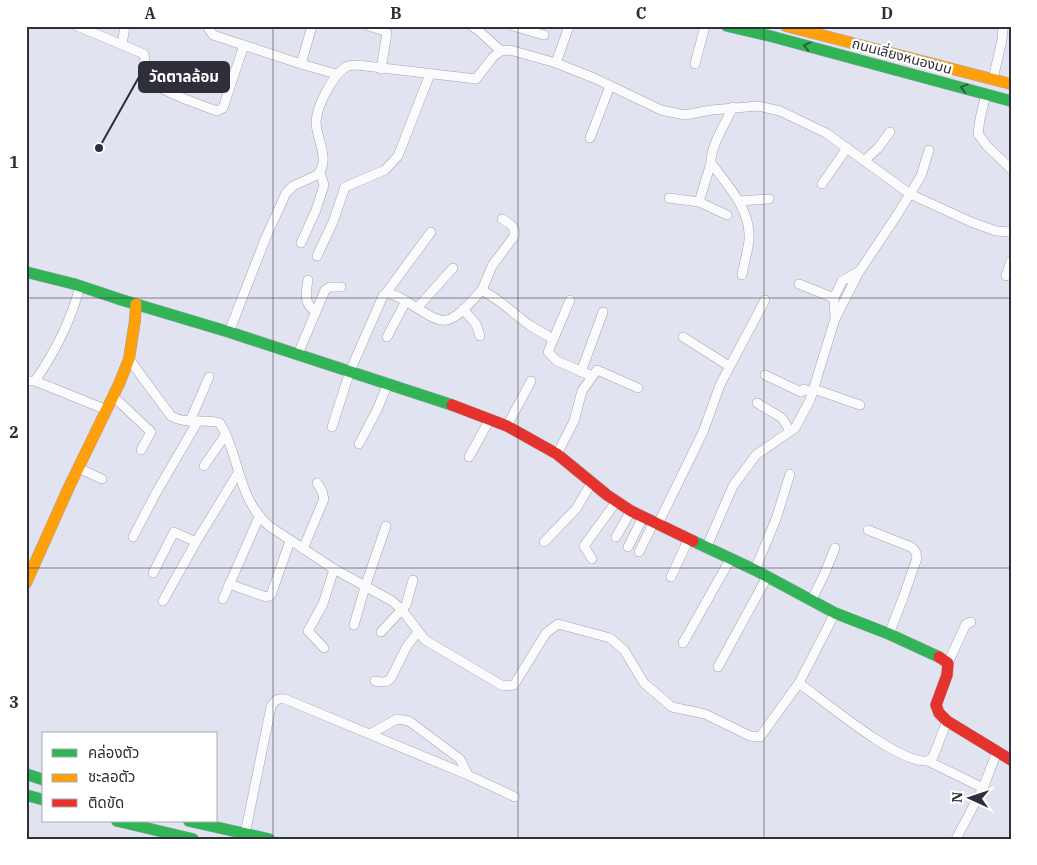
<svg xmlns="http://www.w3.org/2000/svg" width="1037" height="865" font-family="'IBM Plex Serif','Noto Sans Thai',serif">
<rect width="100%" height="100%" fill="#e2e3f0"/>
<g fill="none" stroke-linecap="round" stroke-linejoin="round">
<g stroke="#a3a4ae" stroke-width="10">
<g id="street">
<path d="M77,26l67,28 1,9v16c22,14 47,23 72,32l6,-3 21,-63"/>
<path d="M207,26l6,9 88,29 35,10"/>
<path d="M369,26l15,5 3,2 -6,36"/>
<path d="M472,26l6,4 23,21"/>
<path d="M513,26l31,9"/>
<path d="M122,45l3,-19"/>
<path d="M556,63l13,-37"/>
<path d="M301,64l11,-38"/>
<path d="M695,64l10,-38"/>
<path d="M993,79l9,-39 1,-14"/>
<path d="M986,94l-6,25 -2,15 9,12 24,23"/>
<path d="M733,107c-7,15 -23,40 -22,56 17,23 40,46 38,77 -1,11 -5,23 -7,35"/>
<path d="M590,138l20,-52"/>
<path d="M864,161l14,-13 12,-16"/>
<path d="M822,184l25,-36"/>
<path d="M669,198l30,4 28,13"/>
<path d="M739,201l30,-2"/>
<path d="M699,202l12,-39"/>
<path d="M301,243l15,-33 8,-25 -4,-13"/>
<path d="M317,256l16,-34 12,-35 40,-17 13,-14 32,-82"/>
<path d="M1006,276l5,-15"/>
<path d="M308,280c-2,14 -5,23 8,32"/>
<path d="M799,284l35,14"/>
<path d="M482,290l10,-24 23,-31c0,-9 -6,-12 -13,-16"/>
<path d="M386,293l45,-61"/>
<path d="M570,300l-22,52 9,9 35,15"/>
<path d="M418,307l35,-39"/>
<path d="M463,309l13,15 4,12"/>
<path d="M835,317l-1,-19 8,-17 16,-9"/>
<path d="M229,332l37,-95 20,-44 7,-7 24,-11c14,-14 0,-35 -1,-52 0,-15 16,-48 30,-56 3,-2 7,-2 11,-2l119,14 17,-22 8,-6 9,-1 46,13 38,15 67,32 24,5 26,-5 47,-4 22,5 46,22 84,61 61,28 25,9 15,1"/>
<path d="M387,337l19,-36"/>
<path d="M683,337l46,29"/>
<path d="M298,354l27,-64 5,-3h11"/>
<path d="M129,359l42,57c15,9 33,2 49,7 21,35 16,73 49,103l65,43 58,32 10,9 23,30 78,46 11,-1 32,-52 12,-9 52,14 14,12 20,33 28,24 33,7 45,22 10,1 39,-54 36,-70"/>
<path d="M581,372l22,-60"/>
<path d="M765,375l36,17 3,-3 9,4"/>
<path d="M26,381h9c20,-29 36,-60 45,-95"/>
<path d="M35,381l72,29"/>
<path d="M814,389l46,16"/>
<path d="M113,396l38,36 -10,18"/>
<path d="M757,403l25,15 8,13"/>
<path d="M190,421l19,-44"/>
<path d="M507,426l24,-45"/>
<path d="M332,427l18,-56 33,-75 3,-3c19,2 45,30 60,27 3,0 8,-3 11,-5 9,-6 17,-17 25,-25l17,11 30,24 24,14"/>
<path d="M359,444l18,-34 11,-27"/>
<path d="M557,454l17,-33 8,-30 15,-21 41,18"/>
<path d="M469,457l21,-38"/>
<path d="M204,466l22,-32"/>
<path d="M78,468l24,11"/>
<path d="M658,524l45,-92 17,-47 45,-85"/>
<path d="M868,530l43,17c5,3 5,6 6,11l-14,40 -14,36"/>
<path d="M133,537l23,-44 42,-72"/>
<path d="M616,537l15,-26"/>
<path d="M544,542l32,-33 16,-27"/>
<path d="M707,546l26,-60 23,-31 39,-27 15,-28 25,-81 24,-47 38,-57 24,-39 8,-26"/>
<path d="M628,547l15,-30"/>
<path d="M303,549l21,-50 -2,-8 -5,-8"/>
<path d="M639,552l15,-30"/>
<path d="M592,559l-8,-13 32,-44"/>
<path d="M755,570l21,-51 14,-45"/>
<path d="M153,573l21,-41 22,10"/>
<path d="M671,577l18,-39"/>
<path d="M229,584l37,13 5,-2 19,-54"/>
<path d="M223,599l36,-82"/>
<path d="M163,601l33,-59 42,-69"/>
<path d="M811,601l13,-26 11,-27"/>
<path d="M354,625l11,-38 21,-61"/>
<path d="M381,632l25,-27 7,-25"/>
<path d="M683,643l48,-85"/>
<path d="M324,648l-16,-17 15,-27 11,-35"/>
<path d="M948,663l18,-39 5,-2"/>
<path d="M718,667l49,-90"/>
<path d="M375,681c6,1 11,3 16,-3l16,-32 11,-14"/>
<path d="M799,683c25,18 100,81 128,78 2,-1 4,-2 6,-4l14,-36"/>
<path d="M370,734l27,-15 12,2 51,38 8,16"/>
<path d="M928,761l55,27"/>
<path d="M245,834l26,-127c4,-7 6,-9 14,-8l183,76 47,22"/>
<path d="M956,839l27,-51 14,-36"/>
</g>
</g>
<g stroke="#a3a4ae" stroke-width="12">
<g id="fast">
<path d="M727,26l43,10 241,65"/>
<path d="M26,272l48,12 48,16 107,32 223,73"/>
<path d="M693,541l62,29 80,43 54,21 50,23"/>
<path d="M26,774l18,6"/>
<path d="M26,795l18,5"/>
<path d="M117,821l76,18"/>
<path d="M189,821l80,18"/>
</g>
</g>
<g stroke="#a3a4ae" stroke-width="12">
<g id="slow">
<path d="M786,26l225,58"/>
<path d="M26,583l43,-96 50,-103 10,-25 6,-39 1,-16"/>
</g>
</g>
<g stroke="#a3a4ae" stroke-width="12">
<g id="jam">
<path d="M452,405l55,21 50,28 50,41 24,16 62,30"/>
<path d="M939,657l9,6 -1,12 -11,30 3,8 8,8 64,39"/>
</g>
</g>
<use href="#street" stroke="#fbfbfd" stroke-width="9"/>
<use href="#fast" stroke="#30b455" stroke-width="11"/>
<use href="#slow" stroke="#ff9f0a" stroke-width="11"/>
<use href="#jam" stroke="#e5322d" stroke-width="11"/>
</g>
<defs><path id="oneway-chevron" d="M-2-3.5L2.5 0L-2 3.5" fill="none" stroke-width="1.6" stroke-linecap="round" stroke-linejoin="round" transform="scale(1.25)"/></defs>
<g stroke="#2f5e42">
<use href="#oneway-chevron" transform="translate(807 46) rotate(-165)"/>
<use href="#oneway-chevron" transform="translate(964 88) rotate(-165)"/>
</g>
<path fill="none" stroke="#2e2f38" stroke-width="1" stroke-opacity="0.55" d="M273,26v813M518,26v813M764,26v813M26,298h985M26,568h985"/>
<g text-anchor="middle" stroke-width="4.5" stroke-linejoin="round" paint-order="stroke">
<g font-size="14" fill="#2e2f38" stroke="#fff">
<text transform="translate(902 56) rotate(15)" y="5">ถนนเลี่ยงหนองมน</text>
</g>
</g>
<path fill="none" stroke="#2e2f38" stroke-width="2" d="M99 148L139 77"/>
<circle fill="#2e2f38" stroke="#fff" stroke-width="2" cx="99" cy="148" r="5"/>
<rect fill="#2e2f38" stroke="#2e2f38" stroke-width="2" x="139" y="62" width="90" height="30" rx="5"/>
<g font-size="15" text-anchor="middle" font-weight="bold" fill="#fff">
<text x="184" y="82">วัดตาลล้อม</text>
</g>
<rect width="1037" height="865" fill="none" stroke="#ffffff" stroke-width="55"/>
<rect x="42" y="732" width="175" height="90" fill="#ffffff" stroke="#abacaf"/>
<rect x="52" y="749" width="25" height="8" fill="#30b455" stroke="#abacaf"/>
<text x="88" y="758" font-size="15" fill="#2e2f38">คล่องตัว</text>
<rect x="52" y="774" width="25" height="8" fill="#ff9f0a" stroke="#abacaf"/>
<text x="88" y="782" font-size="15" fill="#2e2f38">ชะลอตัว</text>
<rect x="52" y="799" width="25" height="8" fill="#e5322d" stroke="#abacaf"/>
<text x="88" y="808" font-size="15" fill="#2e2f38">ติดขัด</text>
<g transform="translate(970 798) rotate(273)" stroke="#ffffff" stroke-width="4" paint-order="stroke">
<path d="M0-4L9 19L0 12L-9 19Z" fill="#2e2f38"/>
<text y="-8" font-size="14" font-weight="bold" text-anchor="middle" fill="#2e2f38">N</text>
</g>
<rect x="28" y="28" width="982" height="810" fill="none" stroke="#2e2f38" stroke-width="2"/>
<g font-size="16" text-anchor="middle" font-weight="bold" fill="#2e2f38">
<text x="150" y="19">A</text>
<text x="396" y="19">B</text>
<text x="641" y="19">C</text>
<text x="887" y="19">D</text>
<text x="14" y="168">1</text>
<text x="14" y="438">2</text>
<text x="14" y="708">3</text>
</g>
</svg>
